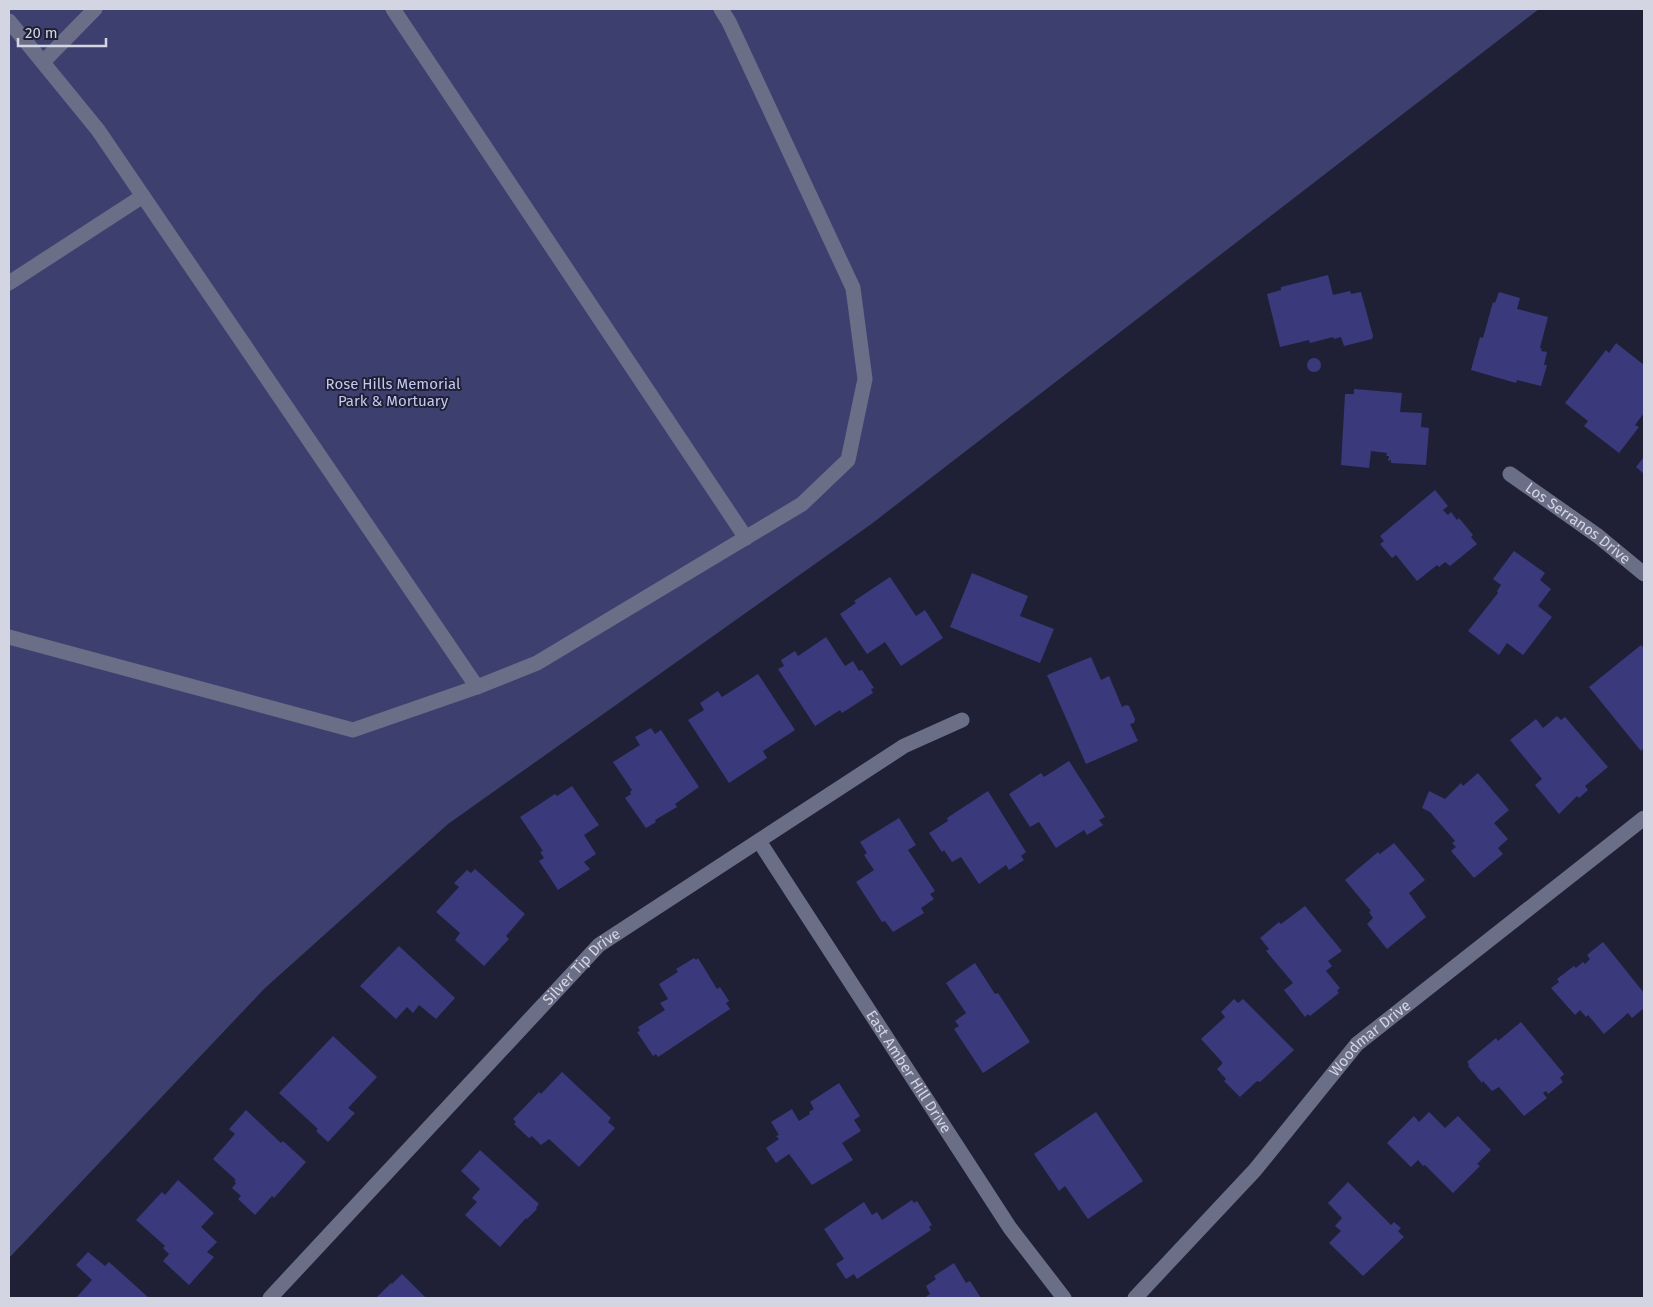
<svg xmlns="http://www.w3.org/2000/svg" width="1653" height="1307" font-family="'Fira Sans',sans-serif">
<rect width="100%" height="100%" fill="#1f2035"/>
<path fill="#3d406f" d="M9,9h1530l-669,516 -422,299 -183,164 -256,270z"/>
<g fill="#39397c">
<path d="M1328,275l5,20 17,-4 1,3 10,-2 12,44 -1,3 -28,7 -3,-9 -7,2 -1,-2 -23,6 -1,-3 -29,7 -13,-53 14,-4v-3z"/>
<path d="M1499,292l21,6 -3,11 31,8 -8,31 2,1 -1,2 6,1 -3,13h3l-6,21 -24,-6 -1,3 -45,-13 9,-33 3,1 10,-36 2,1z"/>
<path d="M1616,343l28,22v48l-9,12 4,2 -20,26 -35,-27 4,-5 -23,-18 41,-53 3,3z"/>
<circle cx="1314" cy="365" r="7"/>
<path d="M1354,389l48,4 -2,19 22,1 -1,14 8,1 -3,37 -35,-2v-3l-3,1 1,-5h-3l1,-3 -16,-2 -2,17 -28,-3 4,-71h9z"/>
<path d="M1644,457v17l-8,-7z"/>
<path d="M1435,490l13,16 -5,4 5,5 3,-3 6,8 2,-2 14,17 -2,2 6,7 -27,22 -5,-4 -6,5 -2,-2 -20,16 -21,-26 -4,3 -12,-14 4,-3 -4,-5z"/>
<path d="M1514,551l31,22 -5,7 11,9 -13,17 14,11 -29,38 -16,-12 -8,12 -31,-24 30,-38 -1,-2 4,-6 -8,-6z"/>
<path d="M972,573l56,23 -8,20 34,13 -14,34 -90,-36z"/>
<path d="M890,577l26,39 9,-6 18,28 -42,28 -16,-24 -18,12 -27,-40 16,-11 -2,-2z"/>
<path d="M826,637l19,29 8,-5 6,10 3,-1 12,18 -3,1 2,4 -31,20 -2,-3 -25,16 -37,-57 6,-3 -3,-6 14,-9 3,5z"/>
<path d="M1641,645l3,4v99l-3,3 -52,-64z"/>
<path d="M1091,657l10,23 8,-4 13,31 4,-2 3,1 6,13 -1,4 -4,1 8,17 -52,23 -39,-89z"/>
<path d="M758,674l37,56 -32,21 4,7 -38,25 -41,-63 16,-10 -4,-7 18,-12 4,6z"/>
<path d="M1557,716l4,4 4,-3 43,50 -23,19 3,4 -9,8 -2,-2 -18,18 -24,-29 7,-6 -32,-39 26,-21 7,9z"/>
<path d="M651,728l4,6 6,-4 38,57 -24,17 2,3 -22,13 1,2 -10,6 -21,-30 6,-4 -1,-2 2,-2 -19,-28 27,-17 -5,-8z"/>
<path d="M1069,761l36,56 -6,3 4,5 -16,10 -3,-5 -28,18 -17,-26 -9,5 -21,-33 32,-21 3,4z"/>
<path d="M1478,773l31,37 -15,13 14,16 -10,9 5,6 -29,24 -23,-27 5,-4 -4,-4 3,-2 -25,-29 -8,-4 7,-17 16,8 16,-16 2,3z"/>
<path d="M572,786l27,39 -15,10 12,19 -12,8 6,7 -32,21 -19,-29 5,-3 -4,-6 3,-1 -23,-34 35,-23 2,2z"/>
<path d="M988,791l38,61 -5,4 3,4 -15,10 -3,-5 -27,19 -18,-27 -9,5 -8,-12 -2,2 -13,-19 19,-12 -1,-3z"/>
<path d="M899,818l17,27 -8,5 27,41 -5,3 4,5 -13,9 3,5 -31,19 -8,-11 -3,1 -26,-40 18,-12 -10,-15 3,-2 -7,-11z"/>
<path d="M1394,843l31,37 -16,13 17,24 -39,32 -20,-25 6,-6 -4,-6 2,-1 -26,-31 33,-28 2,2z"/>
<path d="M475,869l50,45 -19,22 3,3 -25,27 -29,-26 5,-7 -24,-21 23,-25 -5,-4 13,-13 4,3z"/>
<path d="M1305,906l37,45 -14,10 4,5 -6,5 14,17 -3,3 2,2 -29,23 -2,-2 -3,3 -21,-27 9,-7 -27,-32 3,-2 -9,-11 19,-16 2,2z"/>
<path d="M1603,942l41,51v7l-1,2 1,6 -12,10 -4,-5 -24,21 -16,-19 -2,2 -6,-7 -5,5 -24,-27 8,-6 -2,-3 17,-13 2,2 7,-6 2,2 5,-5 -3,-4z"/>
<path d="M399,946l56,52 -19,21 -17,-14 -6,8 -6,-6 -11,12 -36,-33z"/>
<path d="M694,958l2,2 2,-2 19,31 3,-2 9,14 -3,2 4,6 -72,48 -2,-3 -3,2 -16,-24 3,-1 -2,-4 27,-17 -5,-7 8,-4 -9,-15 19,-12 -2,-3z"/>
<path d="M975,963l20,31 3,-1 32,49 -47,31 -29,-44 5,-3 -4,-5 11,-8 -20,-30z"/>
<path d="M1234,999l4,4 5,-4 51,51 -34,32 -3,-1 -17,16 -16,-16 2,-2 -9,-10 5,-5v-2l-21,-23 24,-22 -4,-5z"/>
<path d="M1521,1022l43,52 -4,4 3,4 -15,12 -2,-3 -3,2 4,5 -23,18 -25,-29 -7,4 -9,-10 -1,2 -14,-17 1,-2 -2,-2 29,-24 2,3z"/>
<path d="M333,1036l44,41 -29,31 7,5 -27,29 -12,-11 2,-2 -39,-36z"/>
<path d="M562,1072l49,46 -3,4 7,6 -36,39 -30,-28 -8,6 -9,-9 -3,2 -15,-14 2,-2 -3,-3 26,-27 2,2z"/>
<path d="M839,1083l21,33 -6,4 7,11 -19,12 11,17 -41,25 -23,-31 -13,9 -10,-15 13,-9 -3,-3 3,-1 -8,-13 21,-13 7,12 11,-7 -1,-2 5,-3 -4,-7z"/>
<path d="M246,1110l35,33 2,-2 23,21 -32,36 -2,-2 -17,19 -17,-16 3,-3 -9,-8 4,-5 -2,-2 2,-1 -23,-21 22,-25 -6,-5z"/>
<path d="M1096,1112l47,69 -55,38 -23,-33 -6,5 -25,-37z"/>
<path d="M1429,1112l16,16 13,-12 33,34 -14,14 3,2 -27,27 -28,-28 -2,1 -5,-6 -7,7 -24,-24 27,-27 5,6z"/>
<path d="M480,1150l59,54 -3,4 1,1 -10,10 -1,-1 -26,29 -35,-32 12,-13 -5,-4 8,-9 -19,-18z"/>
<path d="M178,1180l36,33 -13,14 16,15 -10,10 7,5 -25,28 -26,-24 6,-7 -6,-6 2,-2 -29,-26 26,-28 3,3z"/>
<path d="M1348,1182l43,43 3,-3 7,6 -3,3 6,6 -41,39 -34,-33 12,-12 -6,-5 7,-8 -14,-15z"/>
<path d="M912,1200l2,3 3,-2 15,24 -3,2 2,3 -74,49 -3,-5 -8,5 -10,-15 8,-5 -20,-30 40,-27 8,13 5,-3 5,8z"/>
<path d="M88,1252l17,14 4,-4 40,36h-73l16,-18 -16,-15z"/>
<path d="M954,1263l12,20 4,-2 11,17h-57l6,-4 -4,-8 10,-7 -2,-3z"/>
<path d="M402,1274l24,24h-50l15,-15 1,1z"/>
</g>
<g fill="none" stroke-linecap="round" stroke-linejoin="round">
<g stroke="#6b6e87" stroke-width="15">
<path d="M393,9l353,529"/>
<path d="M9,21l89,109 379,557"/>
<path d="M43,62l52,-53"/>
<path d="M9,283l134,-87"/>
<path d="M9,637l344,93 124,-43 60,-24 265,-159 46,-44 17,-81 -12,-91 -124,-266 -8,-13"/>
</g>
<g stroke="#6b6e87" stroke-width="15">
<path id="s1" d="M1510,474l88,62 46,38"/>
<path id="s2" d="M759,841l251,387 54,70"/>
<path id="s3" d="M270,1298l329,-353 305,-199 58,-26"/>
<path id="s4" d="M1135,1298l120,-128 102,-126 287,-226"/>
</g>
</g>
<g text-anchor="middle" stroke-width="4" stroke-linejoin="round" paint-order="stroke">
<g font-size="15" fill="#c3c8f0" stroke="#1f2035">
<text x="393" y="389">Rose Hills Memorial<tspan x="393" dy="17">Park &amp; Mortuary</tspan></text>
</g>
<g font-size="15" fill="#d3d5e3" stroke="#1f2035">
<text dy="5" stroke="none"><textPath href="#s1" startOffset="84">Los Serranos Drive</textPath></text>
<text dy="5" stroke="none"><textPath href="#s3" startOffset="455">Silver Tip Drive</textPath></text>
<text dy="5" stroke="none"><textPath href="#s4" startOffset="351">Woodmar Drive</textPath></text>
<text dy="5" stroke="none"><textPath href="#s2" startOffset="275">East Amber Hill Drive</textPath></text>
</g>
</g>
<rect width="1653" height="1307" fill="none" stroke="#d3d5e3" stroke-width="20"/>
<path d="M18 38v8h88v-8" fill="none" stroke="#d3d5e3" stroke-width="2.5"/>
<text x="25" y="38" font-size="15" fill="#d3d5e3" stroke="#1f2035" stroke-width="4" paint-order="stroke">20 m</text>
</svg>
